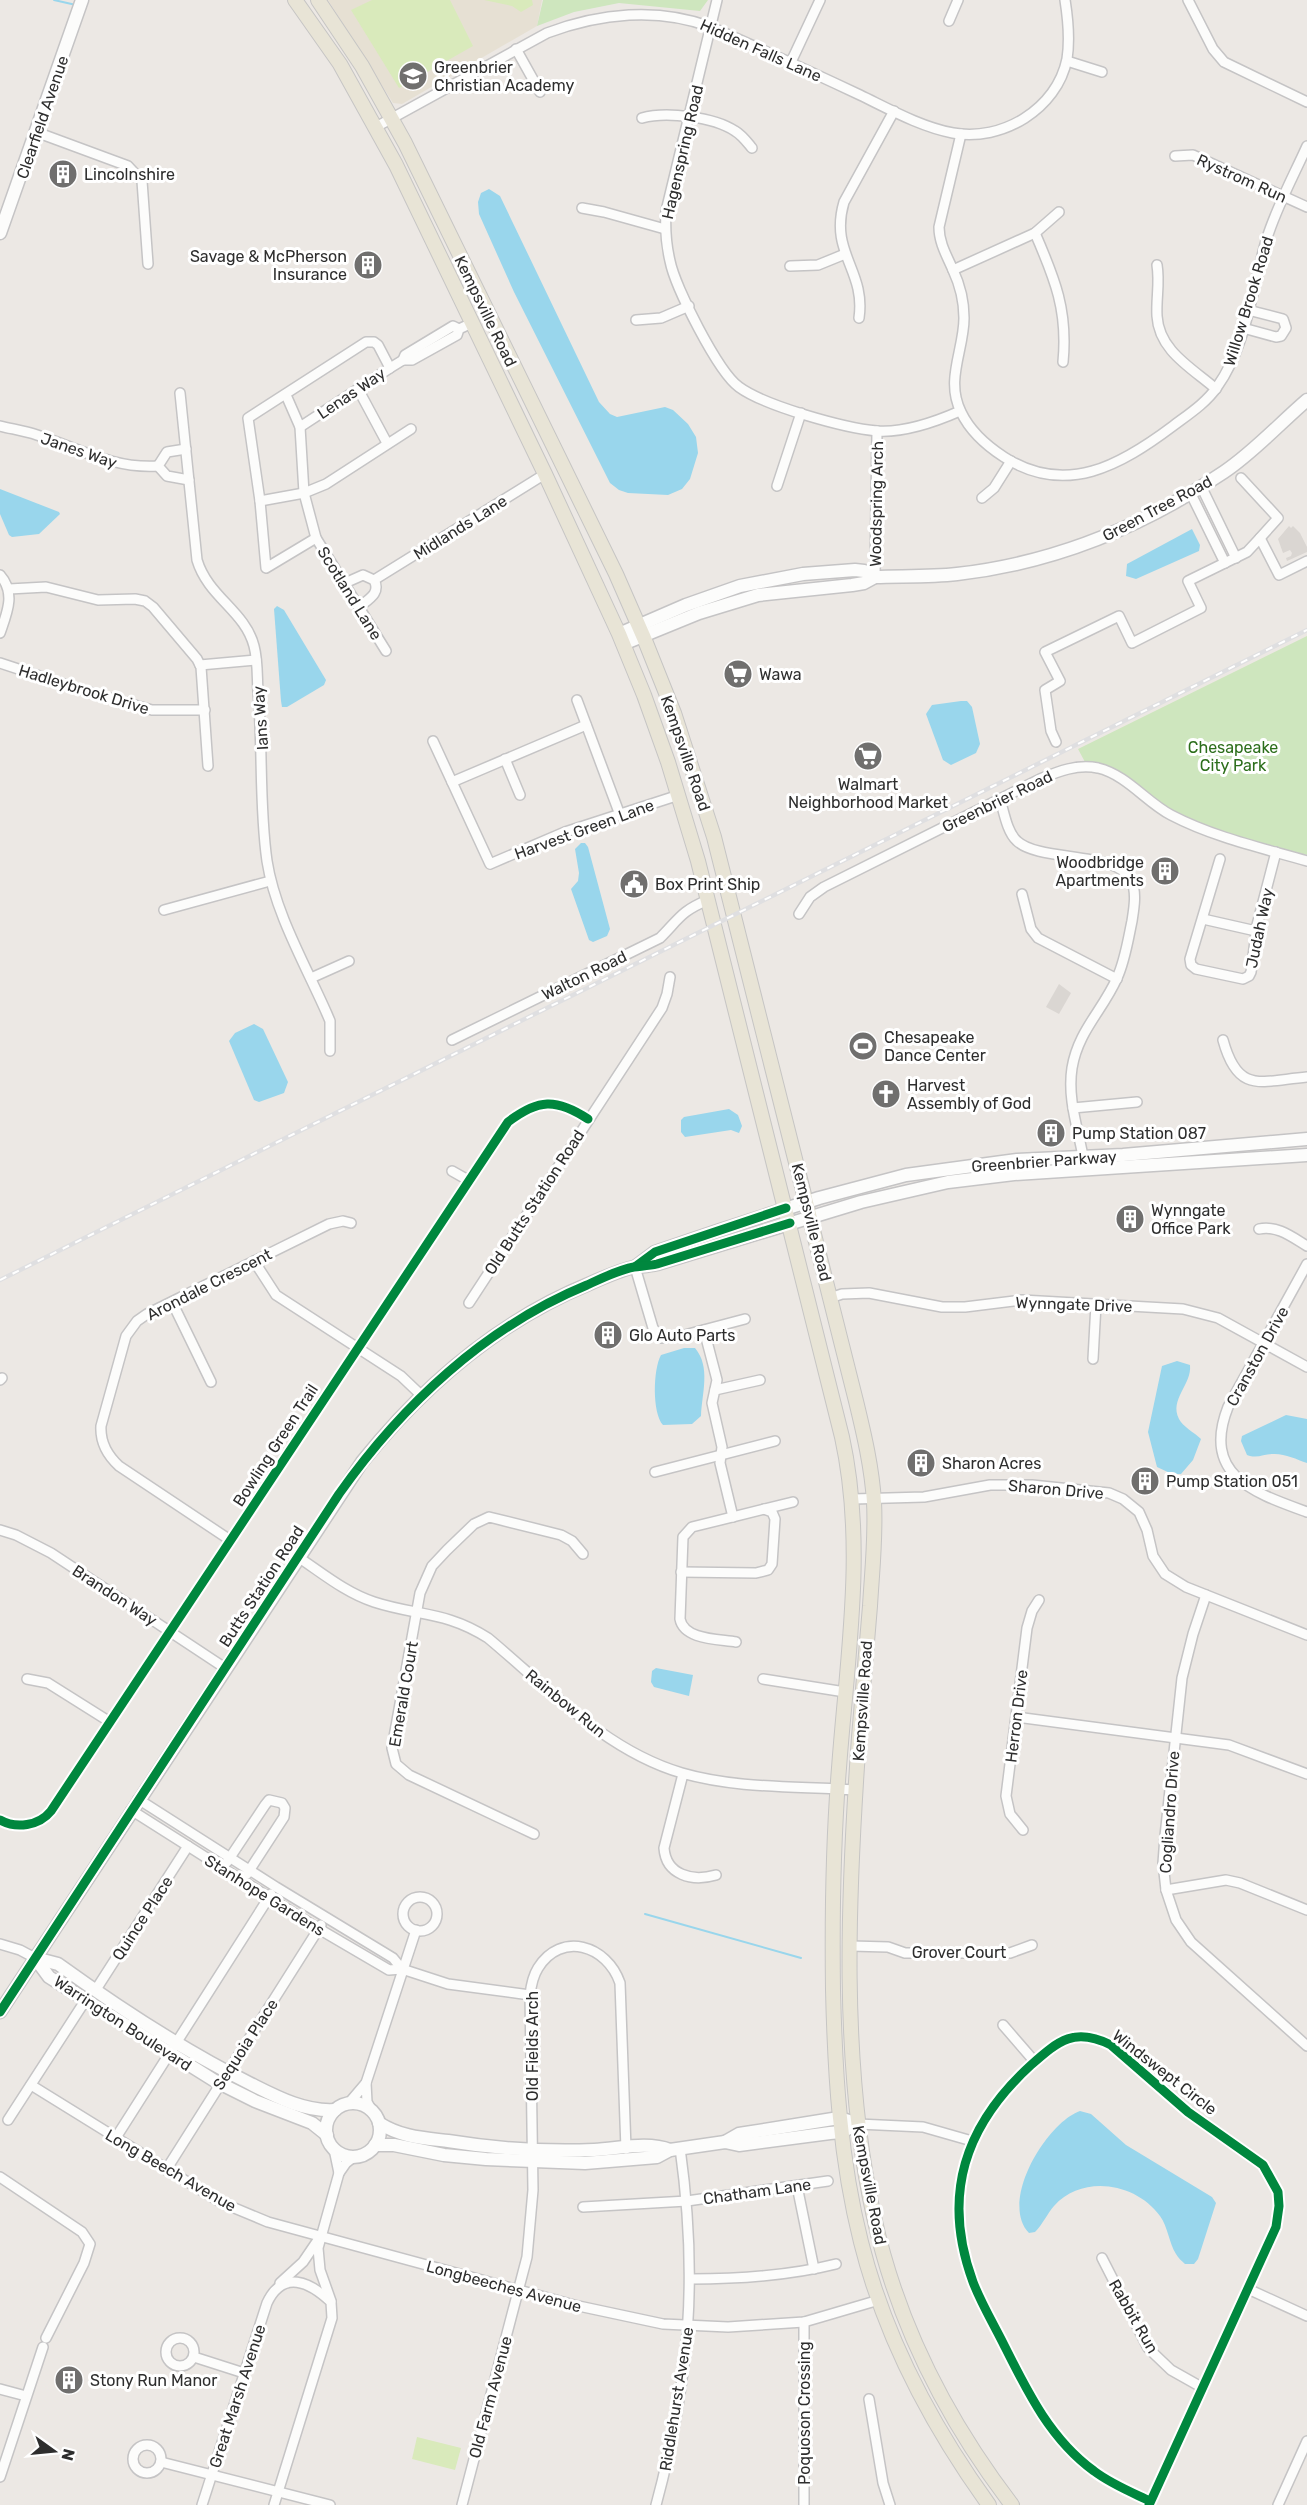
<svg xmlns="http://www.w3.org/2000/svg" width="1307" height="2505" font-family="Rubik,sans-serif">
<rect width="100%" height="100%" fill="#ece8e4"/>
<path fill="#e6e0d3" d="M328,0h214l-5,26 -135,78 -9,-1z"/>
<g fill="#cee6be">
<path d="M543,0h165l-8,11 -81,-8 -45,9 -37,14z"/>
<path d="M1307,636v219c-55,-15 -117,-26 -163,-62 -18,-16 -34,-31 -59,-31l-7,-13z"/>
</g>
<g fill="#d9eabb">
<path d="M372,0h78l23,46 -74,42 -48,-78z"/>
<path d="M484,0h48l1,5 -12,7 -9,-6z"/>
<path d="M417,2437l44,11 -6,22 -43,-11z"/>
</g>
<g fill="#dad6d2">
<path d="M1289,526l2,2 2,-2 7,7 7,14v5l-20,9 -1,-3 5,-2 1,-3 -2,-3 -7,3 -5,-14z"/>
<path d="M1059,984l12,9 -12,21 -13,-7z"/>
</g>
<g fill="#99d6ec">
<path d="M489,189l11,7 99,206 11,12 7,3 48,-10 8,3 15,14 8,13 2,16 -8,26 -8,10 -14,6 -40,-2 -9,-3 -9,-7 -96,-191 -35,-78 -1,-12 3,-9z"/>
<path d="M0,489l59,23 1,2 -21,20 -27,3 -3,-2 -9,-21z"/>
<path d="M1192,529l8,16 -1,6 -63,28 -10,-3 1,-12z"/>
<path d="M277,606l7,4 42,70 -2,5 -37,22h-5l-1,-6 -7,-92z"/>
<path d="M961,701h6l5,6 8,37 -4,9 -25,12 -8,-5 -17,-46 6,-9z"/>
<path d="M581,843h4l3,4 22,82 -3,7 -14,6 -4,-2 -18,-51 7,-8 1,-8 -4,-24z"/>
<path d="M254,1024l9,5 25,53 -4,11 -25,9 -5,-2 -25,-59 6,-8z"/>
<path d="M729,1109l9,6 4,11 -3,7 -8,-3 -46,7 -4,-5v-12l3,-3z"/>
<path d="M684,1348h11c16,19 7,45 6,68l-9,8 -29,1c-11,-12 -10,-56 -2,-70z"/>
<path d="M1177,1361l13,4c2,20 -21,34 -11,54 3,7 16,14 22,20l-8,21 -12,14h-9l-15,-7 -9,-35 14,-66z"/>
<path d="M1286,1415l21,4v44c-11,-4 -23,-10 -35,-9 -9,0 -15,5 -25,1l-6,-14 1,-5z"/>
<path d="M656,1668l37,7 -4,21 -35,-9 -3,-5 1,-11z"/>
<path d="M1080,2111l11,3 35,31 86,52 4,6 -18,56 -4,5h-9c-3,-3 -7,-6 -9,-10 -7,-11 -8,-27 -16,-38 -24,-33 -77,-42 -106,-10 -7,8 -11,18 -19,26l-6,1c-30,-31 17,-110 51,-122z"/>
</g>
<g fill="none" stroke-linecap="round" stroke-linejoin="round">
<g stroke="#99d6ec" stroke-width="2">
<path d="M54,0l22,5"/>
<path d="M645,1914l156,44"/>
</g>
<g stroke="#c5c4c5" stroke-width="12">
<g id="street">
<path d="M717,0l-51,211c-1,17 0,33 4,50 5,26 48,111 69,126 26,19 105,41 138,44 28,2 58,-9 83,-20"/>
<path d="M1188,0l25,49 11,13 83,40"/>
<path d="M949,21l9,-21"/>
<path d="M516,49l24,43"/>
<path d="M1067,61l35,11"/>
<path d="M791,62l29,-62"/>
<path d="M642,118c24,-7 72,-1 93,13 7,4 12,11 17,17"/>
<path d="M376,127l171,-94c53,-20 111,-26 164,-6 50,22 100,45 149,68 29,14 61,32 93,38 49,9 104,-24 114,-74 3,-19 1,-40 -2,-59"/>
<path d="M36,132l92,34 14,15 6,83"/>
<path d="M961,134l-22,93c0,16 8,29 14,43 7,15 11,32 11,48 0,32 -19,62 -3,94 9,19 26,34 43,45 62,40 117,8 169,-31 16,-12 33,-23 44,-39 30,-42 35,-98 49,-146 10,-33 27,-64 41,-95"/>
<path d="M1175,156l18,-1 114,52"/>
<path d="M582,208l22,4 61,17"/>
<path d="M1035,233c20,46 33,78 28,129"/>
<path d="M1157,265c3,18 -1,33 0,51 2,35 35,52 59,73"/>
<path d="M790,266l28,-1 27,-11"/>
<path d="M953,270l82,-37 24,-21"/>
<path d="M859,318c7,-48 -30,-65 -15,-116l50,-91"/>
<path d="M636,320l25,-2 28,-12"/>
<path d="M1243,328l33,9 5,-1 5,-8 -3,-9 -35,-9"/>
<path d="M403,360l2,-5 48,-29 6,3"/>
<path d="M358,389l29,54"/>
<path d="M180,393l17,167c11,37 48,51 57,86 4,15 3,31 4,46 5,56 1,114 9,169 8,52 39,105 60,153l3,7v30"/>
<path d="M286,395l14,32 4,66 12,45 70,113"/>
<path d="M0,426c12,3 25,5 37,9 41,13 76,34 121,31"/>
<path d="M300,427l90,-59 13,-8h9l45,-25 2,-6 13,-6"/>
<path d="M186,449l-19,3 -9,14 9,10 22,4"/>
<path d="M1241,478l37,40 -18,20"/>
<path d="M777,486l24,-73"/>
<path d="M1201,486l35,72"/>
<path d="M1190,492l35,71"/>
<path d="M982,498l12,-10 17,-27"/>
<path d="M260,501l44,-8 22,-9 85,-55"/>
<path d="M316,538l-50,30 -6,-67 -12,-83 118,-76h8l4,3 12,23"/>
<path d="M0,575c16,18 7,38 0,58"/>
<path d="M875,577l2,-146"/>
<path d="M374,580l171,-106"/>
<path d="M345,583l18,-8 11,5c7,13 -5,19 -15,27"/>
<path d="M9,589l37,-2 52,13 37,-1 10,2 8,6 44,52 4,8 7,99"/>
<path d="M0,663l82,27 70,20h53"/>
<path d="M200,665l56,-5"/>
<path d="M577,700l43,115"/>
<path d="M433,741l57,123 75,-32 114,-37"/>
<path d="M1056,742l-5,-11 -6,-41 15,-9 -15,-29 74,-36 13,27 69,-35 -13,-27 59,-29 13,-14 19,37 28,-14"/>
<path d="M505,759l15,36"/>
<path d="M452,782l134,-57"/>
<path d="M1000,799c4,13 7,33 17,42 22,21 101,10 114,39 6,12 3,28 1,41 -4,19 -7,40 -15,57 -14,32 -39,53 -45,90 -5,32 7,63 12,94"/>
<path d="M1220,859l-30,100 1,6 5,4 47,10 6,-3 2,-4 6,-47 19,-73"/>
<path d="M1022,894l9,35 7,9 79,41"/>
<path d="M164,910l106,-29"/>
<path d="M799,914l11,-17 14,-10 216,-108c19,-8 37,-15 58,-11 29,7 48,34 73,47 42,22 91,33 136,46"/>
<path d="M1203,919l53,12"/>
<path d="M311,978l38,-17"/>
<path d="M452,1040l208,-102c19,-19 21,-27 48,-38"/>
<path d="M1223,1040c15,55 38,41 84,37"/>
<path d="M1073,1108l64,-6"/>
<path d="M452,1171l16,9"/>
<path d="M1259,1229c18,-4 33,8 48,17"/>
<path d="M254,1261l22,34 125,81 21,20"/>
<path d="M1307,1264l-79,143c-27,69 27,86 79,105"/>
<path d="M635,1267l18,61 8,10 16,-1 68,-18"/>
<path d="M830,1298l12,-4 27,-1 73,14h23l57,-7 161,9 35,9 89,49"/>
<path d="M172,1302l39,80"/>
<path d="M469,1303l193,-295 5,-14 3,-17"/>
<path d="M704,1330l13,50 -5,23 10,44 -2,16 13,54"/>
<path d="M1093,1359l3,-55"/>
<path d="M0,1380l2,-2"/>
<path d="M715,1390l45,-10"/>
<path d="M655,1472l120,-31"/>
<path d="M853,1499l71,-2 66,-12h42l77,8 14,6 16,13 8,18 6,26 12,18 21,13 121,48"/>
<path d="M0,1530l16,5 35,18 174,115"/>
<path d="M230,1540l-111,-74c-12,-11 -19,-23 -18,-40l25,-90 11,-15 10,-7 182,-90 14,-3 8,2"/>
<path d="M298,1557c24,16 48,36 76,45 43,14 72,9 114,36 60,50 118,113 194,135 55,16 117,13 173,17"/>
<path d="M681,1572l75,1 12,-3 4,-6 3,-45 -3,-7 -8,-3"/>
<path d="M1206,1595l-13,39 -11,44 -17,158 -2,27 3,27 10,30 15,22 116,104"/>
<path d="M736,1642c-17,-3 -52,-2 -56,-23l3,-82 9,-10 101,-25"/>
<path d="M27,1679l21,4 62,39"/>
<path d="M763,1679l82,13"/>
<path d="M1016,1717l213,28 78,29"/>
<path d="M683,1774l-19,74c2,27 28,34 52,27"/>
<path d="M138,1799l138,88 117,71 9,11"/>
<path d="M131,1810l188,119 70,41 13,-1 46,15 82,11"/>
<path d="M0,1820c16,9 39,6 51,-9l457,-689c30,-23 48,-24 80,-3"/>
<path d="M1023,1830l-13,-16 -4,-18 21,-168 5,-17 7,-11"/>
<path d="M534,1834l-125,-59 -13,-11 -4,-16 28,-155 12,-27 15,-16 27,-26 15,-7 72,18 11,6 11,13"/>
<path d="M227,1862l38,-57 4,-5 13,3 3,5 -1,9 -37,57"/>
<path d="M1166,1890l60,-10 14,3 67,27"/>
<circle cx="420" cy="1914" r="17"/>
<path d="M0,1944l20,6 15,8"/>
<path d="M851,1946l37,1 17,6h105l22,-8"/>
<path d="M95,1991l93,-145"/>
<path d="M1003,2025l32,37"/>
<path d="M366,2083l50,-153"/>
<path d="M31,2085l189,117 48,20 306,83 89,19 65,3 76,-5 75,-22"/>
<path d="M349,2103l17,-20 1,19 5,9"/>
<path d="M8,2120l77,-119"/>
<path d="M858,2124l65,3 49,14"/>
<path d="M115,2139l156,-245"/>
<path d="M334,2149l5,24 7,-10 9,-7"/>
<path d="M166,2170l155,-245"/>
<path d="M0,2177l82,55 8,12 -6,19 -38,75"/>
<path d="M797,2186l17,83"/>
<path d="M583,2207l104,-6 141,-20"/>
<path d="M1102,2258l46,90 23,22 32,18"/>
<path d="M691,2279c50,0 97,-3 145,-15"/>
<path d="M280,2283l23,-21 15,-22"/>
<path d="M1248,2289l59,27"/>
<path d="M331,2301l-11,-31 -2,-22 21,-75"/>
<path d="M804,2322v183"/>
<circle cx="180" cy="2352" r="14"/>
<path d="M194,2357l50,16"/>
<path d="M0,2389l26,7"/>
<path d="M869,2399l14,84 7,22"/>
<circle cx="147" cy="2459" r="14"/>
<path d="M161,2462l169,43"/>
<path d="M0,2477l43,-130"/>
<path d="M202,2505l65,-202c16,-34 43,-21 64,-1l1,16 -58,187"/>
<path d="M462,2505l65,-248 6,-67 -3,-195c1,-9 3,-19 8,-27 23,-37 69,-23 82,15l6,166"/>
<path d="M656,2505c34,-126 42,-228 24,-357"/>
<path d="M1149,2505l127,-278 3,-21 -1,-14 -15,-27 -75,-53 -77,-67c-36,-18 -52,-5 -80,20 -66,60 -90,130 -58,217 8,21 20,41 30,61 24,48 47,96 91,128 17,13 37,21 56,30"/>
<path d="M1278,2505l29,-64"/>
</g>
</g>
<g stroke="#c5c4c5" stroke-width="15">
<g id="secondary">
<path d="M0,233l82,-233"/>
<path d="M619,634l67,-29 54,-19 63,-12 52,-4 9,1 11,6"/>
<path d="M623,644l76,-31 59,-18 94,-10 12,-2 11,-6c27,-1 55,0 82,-3 97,-11 187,-48 267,-102 30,-20 56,-49 83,-72"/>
<path d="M635,1267l20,-15 62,-21 102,-33 87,-23 111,-15 106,-5 184,-16"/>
<path d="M35,1958l14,19 166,104 40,20 57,22 15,12"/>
<path d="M35,1958l23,6c61,44 123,85 191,119 26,13 55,29 86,27"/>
<path d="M0,2012l362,-550c61,-76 138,-142 229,-179 14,-6 29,-13 43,-16 8,-1 15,-1 23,-3l204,-62 87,-20 66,-8 293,-19"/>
<circle cx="353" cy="2130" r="27"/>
<path d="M379,2123c22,14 43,15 69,18 49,8 97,11 146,9 24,-1 53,-9 76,0"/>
<path d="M725,2142l14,-8 100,-16 10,3"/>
<path d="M375,2145h19l50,10 42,4 99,4 72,-6 13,-7 55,-8 14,3 91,-12 11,-1 17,-8"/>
</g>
</g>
<g stroke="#c6c5c4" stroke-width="16">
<g id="primary">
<path d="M295,0l45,64 56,101 149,309 74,160 25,61 24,67 30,99 144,576c24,109 5,221 -3,331 -6,74 -7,148 -6,222 2,85 7,169 28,252 24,96 71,184 128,263"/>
<path d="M318,0l44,66 43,77 211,431 28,64 30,75 40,124 142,564c8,33 16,67 18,101 2,35 -2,69 -4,104 -4,43 -7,87 -11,131 -11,155 -19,328 15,480 23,105 73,203 138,288"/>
</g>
</g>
<use href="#street" stroke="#fcfcfb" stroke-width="9"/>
<use href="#secondary" stroke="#fcfcfb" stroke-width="12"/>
<use href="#primary" stroke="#e8e4d6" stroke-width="14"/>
<g stroke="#dfdfe1" stroke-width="4.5">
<path id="rail" d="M0,1280l1307,-650"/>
</g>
<use href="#rail" stroke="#fff" stroke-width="2" stroke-dasharray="7" stroke-linecap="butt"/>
<g stroke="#fff" stroke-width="13">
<g id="cycleway">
<path d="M636,1266l19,-14 131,-44"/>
<path d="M0,1820c16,9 39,6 51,-9l457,-689c30,-23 48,-24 80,-3"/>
<path d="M0,2012l339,-518c63,-89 146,-167 248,-209 15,-7 31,-15 47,-18 8,-1 15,-1 23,-3l133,-41"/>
<path d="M1149,2505l127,-278 3,-21 -1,-14 -15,-27 -75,-53 -77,-67c-36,-18 -52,-5 -80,20 -66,60 -90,130 -58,217 8,21 20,41 30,61 24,48 47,96 91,128 17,13 37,21 56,30"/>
</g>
</g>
<use href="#cycleway" stroke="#00873e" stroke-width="9"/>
</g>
<defs>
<g id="school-disc" transform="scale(1.5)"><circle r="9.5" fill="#706f6e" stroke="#fff"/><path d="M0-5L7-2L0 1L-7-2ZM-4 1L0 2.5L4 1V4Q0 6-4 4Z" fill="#fff"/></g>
<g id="building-disc" transform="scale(1.5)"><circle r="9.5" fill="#706f6e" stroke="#fff"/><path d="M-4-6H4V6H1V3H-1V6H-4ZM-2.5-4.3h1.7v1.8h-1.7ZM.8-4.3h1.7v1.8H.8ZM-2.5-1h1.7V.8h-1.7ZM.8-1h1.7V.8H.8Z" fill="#fff"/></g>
<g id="supermarket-disc" transform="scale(1.5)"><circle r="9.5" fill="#706f6e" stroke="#fff"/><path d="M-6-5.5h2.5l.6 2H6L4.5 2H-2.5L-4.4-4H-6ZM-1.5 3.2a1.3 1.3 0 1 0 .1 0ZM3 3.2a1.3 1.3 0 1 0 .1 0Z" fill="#fff"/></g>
<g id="civic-disc" transform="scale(1.5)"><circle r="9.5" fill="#706f6e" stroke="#fff"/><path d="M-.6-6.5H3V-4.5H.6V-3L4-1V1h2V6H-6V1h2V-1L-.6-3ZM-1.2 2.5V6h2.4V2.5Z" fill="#fff"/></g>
<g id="stadium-disc" transform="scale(1.5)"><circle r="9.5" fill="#706f6e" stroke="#fff"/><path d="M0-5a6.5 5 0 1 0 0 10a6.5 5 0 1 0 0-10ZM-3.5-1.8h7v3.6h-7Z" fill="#fff"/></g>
<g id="church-disc" transform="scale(1.5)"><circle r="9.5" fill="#706f6e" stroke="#fff"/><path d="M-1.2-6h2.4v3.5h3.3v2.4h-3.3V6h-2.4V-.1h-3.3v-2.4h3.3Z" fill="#fff"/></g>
</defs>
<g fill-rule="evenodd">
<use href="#school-disc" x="413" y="76"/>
<use href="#building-disc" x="63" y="174"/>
<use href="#building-disc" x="368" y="265"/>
<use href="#supermarket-disc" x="738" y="674"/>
<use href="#supermarket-disc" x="868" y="756"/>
<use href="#building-disc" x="1165" y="871"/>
<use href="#civic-disc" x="634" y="884"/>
<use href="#stadium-disc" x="863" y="1046"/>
<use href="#church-disc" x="886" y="1094"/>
<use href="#building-disc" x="1051" y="1133"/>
<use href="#building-disc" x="1130" y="1219"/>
<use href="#building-disc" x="608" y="1335"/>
<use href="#building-disc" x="921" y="1463"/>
<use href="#building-disc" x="1145" y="1481"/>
<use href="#building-disc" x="69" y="2380"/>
</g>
<g text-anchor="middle" stroke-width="6" stroke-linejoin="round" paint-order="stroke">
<g font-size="16" fill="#2e2e2e" stroke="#fff">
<text transform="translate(761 50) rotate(24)" y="6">Hidden Falls Lane</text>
<text transform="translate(42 117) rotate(-71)" y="6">Clearfield Avenue</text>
<text transform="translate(682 152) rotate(-77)" y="6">Hagenspring Road</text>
<text transform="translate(1242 178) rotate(24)" y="6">Rystrom Run</text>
<text transform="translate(1248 301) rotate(-73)" y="6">Willow Brook Road</text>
<text transform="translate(486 311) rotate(64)" y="6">Kempsville Road</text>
<text transform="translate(351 393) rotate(-34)" y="6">Lenas Way</text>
<text transform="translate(79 450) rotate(19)" y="6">Janes Way</text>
<text transform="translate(876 504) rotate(-89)" y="6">Woodspring Arch</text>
<text transform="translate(1157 508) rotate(-28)" y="6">Green Tree Road</text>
<text transform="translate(460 527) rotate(-32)" y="6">Midlands Lane</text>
<text transform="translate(350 593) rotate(58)" y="6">Scotland Lane</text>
<text transform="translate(84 689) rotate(17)" y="6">Hadleybrook Drive</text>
<text transform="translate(260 718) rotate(-94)" y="6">Ians Way</text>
<text transform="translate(686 753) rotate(71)" y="6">Kempsville Road</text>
<text transform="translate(997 801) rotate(-26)" y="6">Greenbrier Road</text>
<text transform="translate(584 829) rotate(-20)" y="6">Harvest Green Lane</text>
<text transform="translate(1259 928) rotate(-78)" y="6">Judah Way</text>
<text transform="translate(584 975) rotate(-26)" y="6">Walton Road</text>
<text transform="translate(1044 1161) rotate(-4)" y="6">Greenbrier Parkway</text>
<text transform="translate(534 1202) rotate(-57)" y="6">Old Butts Station Road</text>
<text transform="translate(812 1222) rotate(76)" y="6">Kempsville Road</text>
<text transform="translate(209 1284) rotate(-27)" y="6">Arondale Crescent</text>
<text transform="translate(1074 1304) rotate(2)" y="6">Wynngate Drive</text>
<text transform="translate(1257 1356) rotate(-61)" y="6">Cranston Drive</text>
<text transform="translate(275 1445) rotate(-57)" y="6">Bowling Green Trail</text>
<text transform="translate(1056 1489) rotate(5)" y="6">Sharon Drive</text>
<text transform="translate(261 1586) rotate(-57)" y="6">Butts Station Road</text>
<text transform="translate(115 1595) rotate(33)" y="6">Brandon Way</text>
<text transform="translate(403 1694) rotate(-80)" y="6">Emerald Court</text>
<text transform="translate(862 1701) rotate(-86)" y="6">Kempsville Road</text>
<text transform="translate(566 1703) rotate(39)" y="6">Rainbow Run</text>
<text transform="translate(1016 1716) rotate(-83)" y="6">Herron Drive</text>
<text transform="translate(1169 1812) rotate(-86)" y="6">Cogliandro Drive</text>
<text transform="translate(265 1895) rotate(32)" y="6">Stanhope Gardens</text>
<text transform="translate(142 1918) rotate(-57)" y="6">Quince Place</text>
<text x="959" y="1958">Grover Court</text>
<text transform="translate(123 2023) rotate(33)" y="6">Warrington Boulevard</text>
<text transform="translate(245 2044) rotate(-57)" y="6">Sequoia Place</text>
<text transform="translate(532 2046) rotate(-90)" y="6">Old Fields Arch</text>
<text transform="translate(1165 2072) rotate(38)" y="6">Windswept Circle</text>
<text transform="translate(171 2170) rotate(30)" y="6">Long Beech Avenue</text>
<text transform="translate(870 2185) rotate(79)" y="6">Kempsville Road</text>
<text transform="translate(757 2191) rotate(-8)" y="6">Chatham Lane</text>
<text transform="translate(504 2286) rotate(15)" y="6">Longbeeches Avenue</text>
<text transform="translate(1134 2316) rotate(60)" y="6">Rabbit Run</text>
<text transform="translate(237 2396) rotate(-72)" y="6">Great Marsh Avenue</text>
<text transform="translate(490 2397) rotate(-75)" y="6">Old Farm Avenue</text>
<text transform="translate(676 2399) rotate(-81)" y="6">Riddlehurst Avenue</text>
<text transform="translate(804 2413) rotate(-90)" y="6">Poquoson Crossing</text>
</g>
<g font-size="16" fill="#2e2e2e" stroke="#fff" text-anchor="start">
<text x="434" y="73">Greenbrier<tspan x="434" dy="18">Christian Academy</tspan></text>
<text x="84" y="180">Lincolnshire</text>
<text x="347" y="262" text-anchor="end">Savage &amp; McPherson<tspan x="347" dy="18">Insurance</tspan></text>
<text x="759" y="680">Wawa</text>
<text x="868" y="790" text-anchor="middle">Walmart<tspan x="868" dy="18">Neighborhood Market</tspan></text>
<text x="1144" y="868" text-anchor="end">Woodbridge<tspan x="1144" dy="18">Apartments</tspan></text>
<text x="655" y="890">Box Print Ship</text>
<text x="884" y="1043">Chesapeake<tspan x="884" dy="18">Dance Center</tspan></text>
<text x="907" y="1091">Harvest<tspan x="907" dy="18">Assembly of God</tspan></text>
<text x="1072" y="1139">Pump Station 087</text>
<text x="1151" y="1216">Wynngate<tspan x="1151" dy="18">Office Park</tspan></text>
<text x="629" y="1341">Glo Auto Parts</text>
<text x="942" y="1469">Sharon Acres</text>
<text x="1166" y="1487">Pump Station 051</text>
<text x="90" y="2386">Stony Run Manor</text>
</g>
<g font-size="16" fill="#2c6e1b" stroke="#fff">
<text x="1233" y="753">Chesapeake<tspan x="1233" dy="18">City Park</tspan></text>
</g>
</g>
<g transform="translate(54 2451) rotate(105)" stroke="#ffffff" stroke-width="4.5" paint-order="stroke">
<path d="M0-4.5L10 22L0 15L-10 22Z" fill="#2e2e2e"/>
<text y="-9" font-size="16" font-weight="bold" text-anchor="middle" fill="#2e2e2e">N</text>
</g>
</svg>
